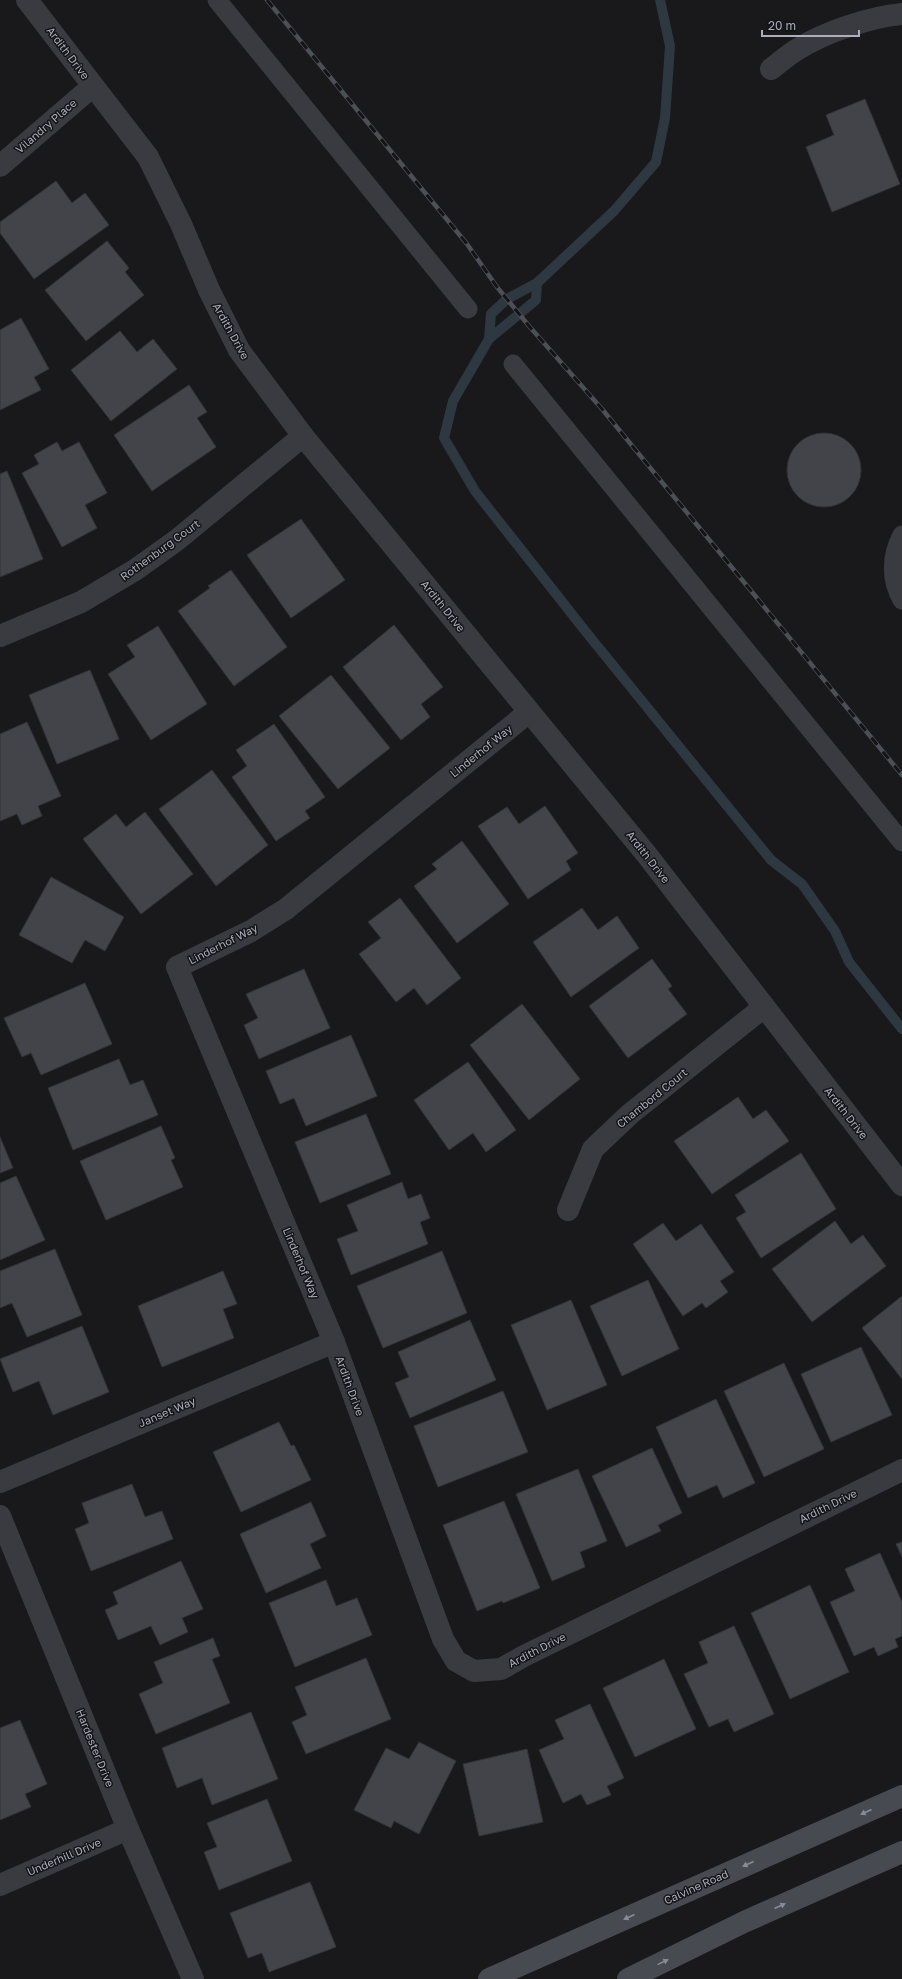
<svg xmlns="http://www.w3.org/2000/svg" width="902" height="1979" font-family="'Golos Text',sans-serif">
<rect width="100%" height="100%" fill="#19191c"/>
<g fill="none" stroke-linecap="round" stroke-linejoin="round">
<g stroke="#2e3841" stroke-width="10">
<path d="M537,283l-1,17 -47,39 -36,62 -9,37 31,53 111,141 185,228 31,24 33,47 14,31 53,67"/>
<path d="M489,339l2,-25 16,-15 30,-16 77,-72 42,-49 9,-44 5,-72 -10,-46"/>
</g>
</g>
<g fill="#434449" stroke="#333338">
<path d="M865,99l35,85 -68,28 -26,-65 28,-12 -8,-20z"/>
<path d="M56,181l16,22 13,-10 24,32 -75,54 -34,-46v-11z"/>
<path d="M107,241l22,27 -4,4 19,23 -58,46 -41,-51z"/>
<path d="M21,318l28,51 -15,8 7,13 -41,20v-80z"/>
<path d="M120,331l17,21 16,-13 24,30 -66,52 -40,-51z"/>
<path d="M189,385l18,27 -10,6 19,29 -64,44 -38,-56z"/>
<circle cx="824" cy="470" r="37"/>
<path d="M57,442l5,9 17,-9 28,51 -22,12 12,23 -35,19 -40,-74 17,-9 -5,-9z"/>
<path d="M7,471l36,88 -43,18v-103z"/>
<path d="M301,519l44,61 -54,38 -44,-63z"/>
<path d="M231,570l56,77 -53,39 -56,-75 32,-23 -2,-2z"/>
<path d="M394,625l49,62 -22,17 9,13 -29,23 -58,-73z"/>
<path d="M158,626l49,78 -56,36 -43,-66 27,-17 -8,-12z"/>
<path d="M90,670l29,69 -62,25 -28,-69z"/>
<path d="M331,675l59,73 -52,41 -59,-73z"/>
<path d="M27,722l34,74 -23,10 4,10 -20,9 -5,-11 -17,7v-87z"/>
<path d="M274,724l51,73 -20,14 5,7 -34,23 -44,-64 15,-11 -11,-16z"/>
<path d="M212,770l56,75 -52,41 -57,-77z"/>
<path d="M545,806l33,47 -12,8 5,9 -43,29 -50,-73 29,-19 12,17z"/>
<path d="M145,812l48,62 -52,40 -58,-75 33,-25 10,13z"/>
<path d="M462,841l47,63 -52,39 -43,-57 23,-17 -5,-5z"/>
<path d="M51,877l73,40 -19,34 -20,-11 -13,23 -53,-28z"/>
<path d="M400,898l61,80 -34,27 -13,-17 -18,14 -37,-48 22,-16 -13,-16z"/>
<path d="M582,908l16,22 19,-14 22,32 -68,49 -38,-55z"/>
<path d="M652,959l20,27 -4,3 19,25 -59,44 -39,-52z"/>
<path d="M304,969l26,59 -71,31 -15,-34 14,-7 -12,-24z"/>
<path d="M85,983l27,61 -71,31 -10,-22 -9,4 -18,-39z"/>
<path d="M522,1004l58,75 -51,41 -59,-75z"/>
<path d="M351,1035l26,61 -71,30 -12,-28 -14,6 -14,-33z"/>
<path d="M119,1059l11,26 13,-5 15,35 -85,35 -25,-62z"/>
<path d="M468,1062l48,68 -30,22 -13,-19 -24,17 -35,-50z"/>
<path d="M738,1097l15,22 13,-9 23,31 -77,53 -38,-53z"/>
<path d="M366,1114l25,60 -71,29 -25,-61z"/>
<path d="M161,1126l14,32 -4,2 12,27 -77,33 -26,-59z"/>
<path d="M0,1137l13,31 -13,5z"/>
<path d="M801,1153l35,56 -75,49 -25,-40 10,-6 -11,-17z"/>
<path d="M16,1176l29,64 -45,20v-77z"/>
<path d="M402,1182l6,17 13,-5 9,24 -10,4 8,22 -77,31 -14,-36 21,-8 -11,-26z"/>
<path d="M835,1221l16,23 12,-9 23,31 -74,56 -40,-53z"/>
<path d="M663,1223l13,18 25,-17 33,48 -14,9 8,11 -22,16 -4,-5 -19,13 -50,-72z"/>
<path d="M55,1249l27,66 -55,22 -15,-34 -12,5v-37z"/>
<path d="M442,1251l25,62 -84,35 -26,-62z"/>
<path d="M223,1271l14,33 -14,5 11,29 -72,29 -24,-61z"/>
<path d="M648,1280l31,69 -57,27 -32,-70z"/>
<path d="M902,1296v83l-40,-51z"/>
<path d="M571,1300l36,85 -60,25 -36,-85z"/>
<path d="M470,1320l26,60 -86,38 -15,-35 14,-6 -11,-25z"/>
<path d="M82,1326l27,66 -56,23 -14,-34 -26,11 -13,-33z"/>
<path d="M861,1347l31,68 -61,27 -30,-68z"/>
<path d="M784,1363l40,86 -60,28 -40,-86z"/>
<path d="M503,1391l25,61 -90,35 -24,-61z"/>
<path d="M716,1399l39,84 -32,15 -6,-13 -29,13 -32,-71z"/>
<path d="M279,1422l12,24 3,-1 17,35 -70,32 -28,-60z"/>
<path d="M652,1448l30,65 -24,12 3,6 -35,16 -34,-71z"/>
<path d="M578,1469l29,72 -27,11 5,15 -33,14 -36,-87z"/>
<path d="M132,1484l13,33 17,-6 11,28 -82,32 -16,-42 14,-6 -7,-20z"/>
<path d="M504,1501l36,87 -37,15 -1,-2 -25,10 -34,-86z"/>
<path d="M311,1502l15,34 -16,8 11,24 -55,25 -26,-59z"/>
<path d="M902,1542v15l-6,-13z"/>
<path d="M880,1553l22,49v34l-7,3 3,8 -20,9 -4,-9 -20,9 -24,-54 25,-11 -10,-22z"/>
<path d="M181,1561l22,48 -21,9 6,14 -28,13 -9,-19 -33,14 -13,-30 13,-6 -5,-12z"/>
<path d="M326,1580l10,26 21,-8 15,37 -77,32 -26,-64z"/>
<path d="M810,1585l39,87 -59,27 -39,-86z"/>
<path d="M734,1626l40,88 -40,18 -6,-13 -19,8 -25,-53 24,-11 -9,-21z"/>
<path d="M213,1638l7,18 -8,3 18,44 -74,31 -17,-40 24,-11 -9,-21z"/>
<path d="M366,1658l25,61 -85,35 -14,-32 15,-7 -12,-28z"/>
<path d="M664,1659l32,70 -61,28 -32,-69z"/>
<path d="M590,1704l34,74 -17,8 4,9 -24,10 -6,-11 -18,9 -24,-53 25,-11 -9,-19z"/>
<path d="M251,1712l27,67 -66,26 -10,-27 -25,10 -15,-40z"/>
<path d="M20,1720l27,64 -22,10 6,13 -31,13v-92z"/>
<path d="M419,1742l37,19 -37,73 -25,-13 -3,7 -37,-18 32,-62 23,11z"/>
<path d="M527,1749l16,73 -64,14 -16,-72z"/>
<path d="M267,1799l25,62 -73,29 -15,-38 13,-5 -10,-24z"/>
<path d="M310,1882l26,65 -67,25 -7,-19 -14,5 -18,-45z"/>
</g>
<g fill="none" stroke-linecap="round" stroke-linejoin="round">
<g stroke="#3a3b41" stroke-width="19">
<path d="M217,0l251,309"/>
<path d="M513,364l389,478"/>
<path d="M902,535c-11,21 -12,44 0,65"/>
</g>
<g stroke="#3a3b41" stroke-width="22">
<path d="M27,0l121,157 33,67 28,66 30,60 64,86 344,419 255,330"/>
<path d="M771,69c9,-7 17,-14 27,-20 27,-17 72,-32 104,-35"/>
<path d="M0,166l93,-80"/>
<path d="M0,636l81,-34 54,-32 42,-30 126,-104"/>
<path d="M529,712l-243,197 -35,22 -74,36 157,375 109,297 13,22 18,10 27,-2 23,-13 378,-186"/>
<path d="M568,1210l25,-61 37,-35 134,-107"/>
<path d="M0,1482l334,-140"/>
<path d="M0,1516l128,313 65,150"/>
<path d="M0,1885l128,-56"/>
</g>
<g stroke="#484a51" stroke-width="22">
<path d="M489,1979l413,-183"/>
<path d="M628,1979l116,-57 158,-70"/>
</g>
<g stroke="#4d4f56" stroke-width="4.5">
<path id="rail" d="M267,0l200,244 30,43 32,39 73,83 300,366"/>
</g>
<use href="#rail" stroke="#141417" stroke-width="3" stroke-dasharray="9" stroke-linecap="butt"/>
</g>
<defs><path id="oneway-solid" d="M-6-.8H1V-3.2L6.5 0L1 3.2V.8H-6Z"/></defs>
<g fill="#888c97">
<use href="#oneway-solid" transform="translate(866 1812) rotate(156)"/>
<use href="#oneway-solid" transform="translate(748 1864) rotate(156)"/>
<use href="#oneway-solid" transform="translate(780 1906) rotate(-24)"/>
<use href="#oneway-solid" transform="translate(629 1917) rotate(156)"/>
<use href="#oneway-solid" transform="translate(663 1962) rotate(-26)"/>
</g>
<g text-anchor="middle" stroke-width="3" stroke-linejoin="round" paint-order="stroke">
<g font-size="11" fill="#abafbc" stroke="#141417">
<text transform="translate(68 53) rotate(53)" y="4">Ardith Drive</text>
<text transform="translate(46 126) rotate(-41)" y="4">Vilandry Place</text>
<text transform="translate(231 331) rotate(61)" y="4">Ardith Drive</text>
<text transform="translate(160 550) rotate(-36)" y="4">Rothenburg Court</text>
<text transform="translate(443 606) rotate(51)" y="4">Ardith Drive</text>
<text transform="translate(481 751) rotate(-39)" y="4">Linderhof Way</text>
<text transform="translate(648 857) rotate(52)" y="4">Ardith Drive</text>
<text transform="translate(223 944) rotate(-27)" y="4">Linderhof Way</text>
<text transform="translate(652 1098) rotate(-39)" y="4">Chambord Court</text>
<text transform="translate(846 1113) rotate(52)" y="4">Ardith Drive</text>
<text transform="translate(301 1263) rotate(67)" y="4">Linderhof Way</text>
<text transform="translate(350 1386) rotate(70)" y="4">Ardith Drive</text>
<text transform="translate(167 1412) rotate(-23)" y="4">Janset Way</text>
<text transform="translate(828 1506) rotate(-26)" y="4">Ardith Drive</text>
<text transform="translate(537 1650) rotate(-27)" y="4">Ardith Drive</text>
<text transform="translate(95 1748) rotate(68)" y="4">Hardester Drive</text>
<text transform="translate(64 1857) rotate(-23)" y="4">Underhill Drive</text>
<text transform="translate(696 1887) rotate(-24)" y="4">Calvine Road</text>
</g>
</g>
<path d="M762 30v6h97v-6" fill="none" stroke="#abafbc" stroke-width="2"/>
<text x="768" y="30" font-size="12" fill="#abafbc" stroke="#141417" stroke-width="3" paint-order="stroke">20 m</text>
</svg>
